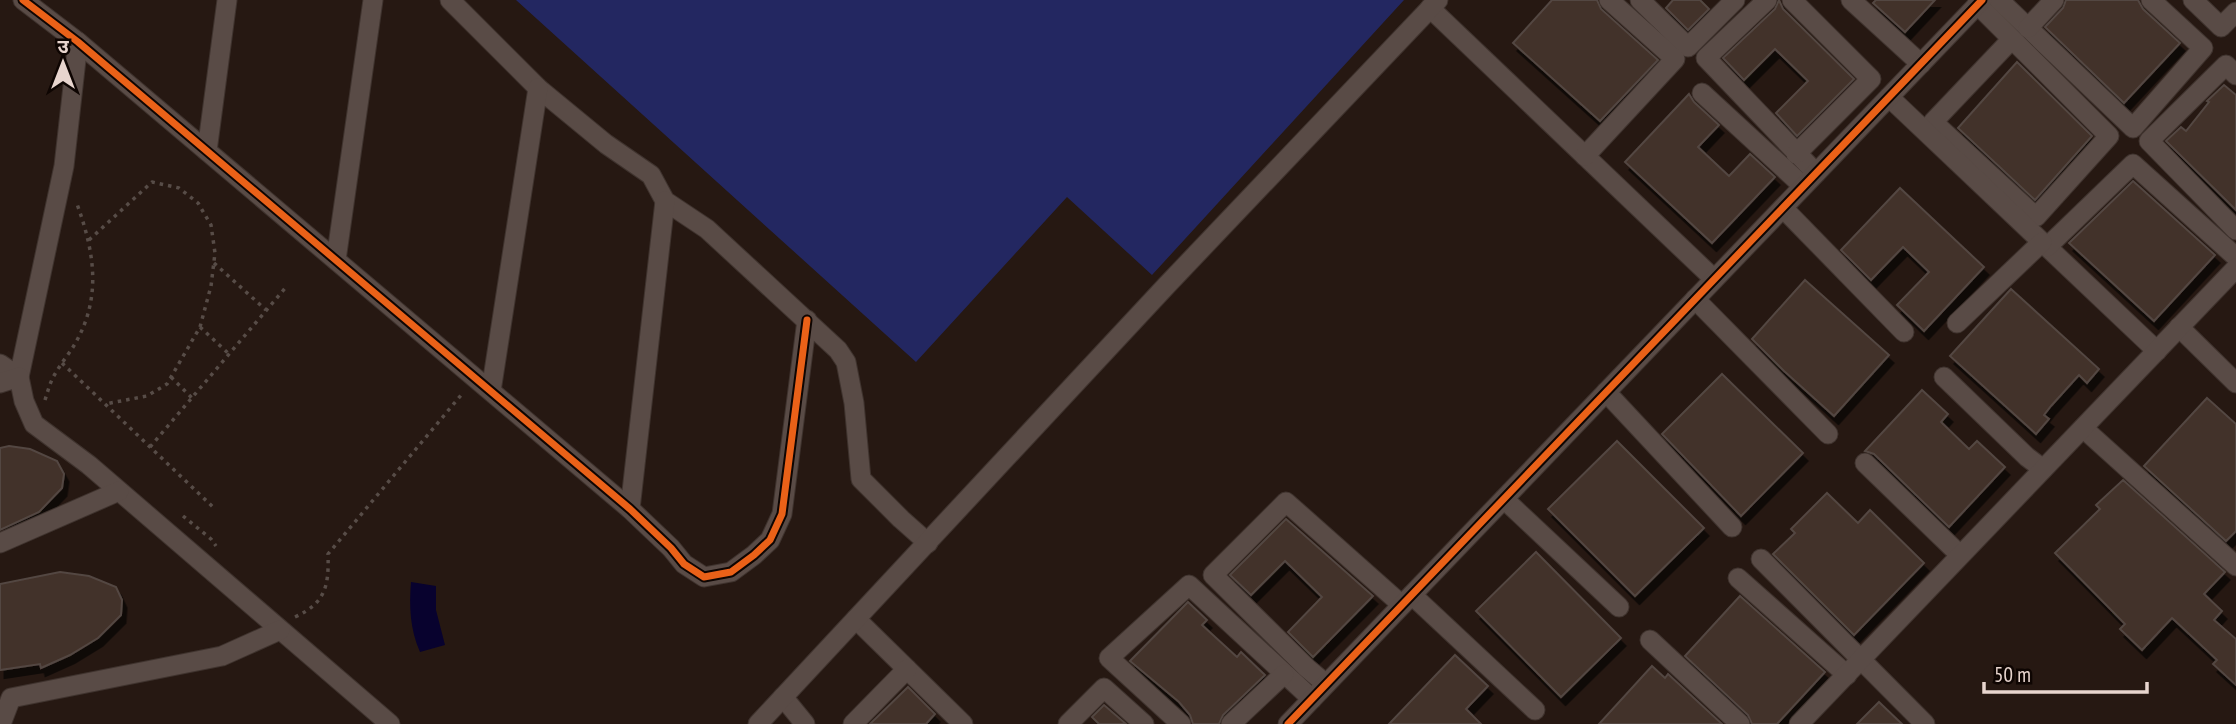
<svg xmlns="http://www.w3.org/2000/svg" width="2236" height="724" font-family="'PT Sans Narrow','Noto Sans Devanagari',sans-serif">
<defs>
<filter id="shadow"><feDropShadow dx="4.5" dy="8" stdDeviation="0" flood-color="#0009"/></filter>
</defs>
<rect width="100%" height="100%" fill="#261812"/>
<path fill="#232761" d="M516,0h888l-252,275 -85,-78 -151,165z"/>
<path fill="#08022e" d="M411,582l25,4v24l9,35 -25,7c-10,-23 -11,-45 -9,-70z"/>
<g fill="#433129" stroke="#534742" stroke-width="2" filter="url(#shadow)">
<path d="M1552,0h45l4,9 57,51 -58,61 -87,-78z"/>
<path d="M1673,0h27l9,9 -21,21 -22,-22z"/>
<path d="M1779,0l4,9 71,70 -57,57 -21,-23 32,-32 -33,-32 -31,31 -21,-22 52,-49z"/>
<path d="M1876,0h59l-30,32 -32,-29z"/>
<path d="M2066,0h72l5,9 37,34 -56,60 -79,-76 18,-19z"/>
<path d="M2017,62l75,74 -57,64 -77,-72z"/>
<path d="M2224,85l12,10v115l-70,-69 15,-14 5,4 23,-29 -2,-1z"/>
<path d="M1689,94l5,8 25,23 -21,22 31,29 21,-22 25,23 -63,66 -87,-81z"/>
<path d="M2133,181l82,74 -61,66 -85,-78z"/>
<path d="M1900,188l84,79 -60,64 -27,-26 32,-33 -26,-25 -32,33 -30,-30z"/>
<path d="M1805,280l84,75 -55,61 -50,-45 -32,-32z"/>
<path d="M2011,289l88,80 -12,14 -8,-8 -28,31 -7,9 5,4 -13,15 -86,-78z"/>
<path d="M1722,374l81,79 -62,63 -79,-82z"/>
<path d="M1922,390l26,24 -7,8 28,27 8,-8 28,26 -56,60 -75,-73 -9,-3z"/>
<path d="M2207,398l29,26v107l-10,10 -82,-75z"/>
<path d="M1617,441l87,87 -69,68 -87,-87z"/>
<path d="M9,446l21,3 27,12 7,13 -2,14 -23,24 -39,18v-82z"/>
<path d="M2123,480l102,92 -21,22 18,17 -8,9 22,19v46l-23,-21 4,-4 -45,-42 -30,32 -22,-21 5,-5 -70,-71 45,-44 -4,-4z"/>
<path d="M1827,493l31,30 12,-13 54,53 -70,72 -81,-81 22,-21 -4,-4z"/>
<path d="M1286,519l87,77 -60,61 -25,-25 34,-35 -37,-36 -34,34 -21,-20z"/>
<path d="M1536,552l85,86 -60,59 -85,-86z"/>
<path d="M60,572l29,4 27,11 6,13 -1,15 -23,23 -28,17 -29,13 -1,-4 -40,6v-86z"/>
<path d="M1740,596l85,76 -48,52h-25l-4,-9 -63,-59z"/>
<path d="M1188,602l19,18 -5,5 35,32 4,-5 24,23 -42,40 -4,9h-26l-3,-9 -11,-13 -49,-41z"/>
<path d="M1455,655l33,31 -22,23 15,15h-92z"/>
<path d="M1652,666l13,12 3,-4 54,50h-123z"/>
<path d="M908,687l27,27 -9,10h-56z"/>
<path d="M1879,702l23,22h-45z"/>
<path d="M1104,705l22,19h-27l-7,-7z"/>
</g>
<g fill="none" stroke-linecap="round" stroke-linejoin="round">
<g stroke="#3f332e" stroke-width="21">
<g id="minor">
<path d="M23,0l55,42 552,467 41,39 13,16 20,13 27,-5 23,-17 16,-15 12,-26 25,-194"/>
<path d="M450,0l88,88 68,56 45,31 14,26 42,28 131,121 8,12 8,41 7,76 40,40 27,24"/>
<path d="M1640,0l48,47 47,-47"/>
<path d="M1767,0l-61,58 110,115"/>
<path d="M1792,0l79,79 -75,75"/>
<path d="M1851,0l70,64"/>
<path d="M1999,0l134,128 70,-80 -52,-48"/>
<path d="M2193,0l28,27 15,-15"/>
<path d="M1977,4l132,132 -73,81 -103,-95 78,-82"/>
<path d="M1430,8l284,271"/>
<path d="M2028,28l26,-28"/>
<path d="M2236,75l-10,-10 -77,76 87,89"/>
<path d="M1702,93l101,93"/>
<path d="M1889,97l268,254"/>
<path d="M207,151l20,-151"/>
<path d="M1585,156l90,-97 -66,-59"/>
<path d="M1783,208l121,124"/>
<path d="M2047,247l86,-83 103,93"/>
<path d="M336,260l37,-260"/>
<path d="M1695,299l133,135"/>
<path d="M1957,323l85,-81"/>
<path d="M2179,327l57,56"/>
<path d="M0,364l19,13 45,-211 14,-124"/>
<path d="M1944,377l83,80 16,12"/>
<path d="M0,383l19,-6 5,24 10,23 55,41 301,259"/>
<path d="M491,391l47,-303"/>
<path d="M1606,392l126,135"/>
<path d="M2083,428l153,138"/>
<path d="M1865,463l95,92"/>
<path d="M1504,499l115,108"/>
<path d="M630,509l35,-308"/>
<path d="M0,543l119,-52"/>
<path d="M1761,559l164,165"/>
<path d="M1738,578l109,97"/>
<path d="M1412,595l123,115"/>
<path d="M856,619l107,105"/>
<path d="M1650,640l90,84"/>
<path d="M1326,684l-19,-16 -94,-93 73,-73 116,103"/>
<path d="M783,697l22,27"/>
<path d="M1,724l10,-26 211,-42 58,-26"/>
<path d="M758,724l408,-438 272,-286"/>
<path d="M853,724l54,-55"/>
<path d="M1068,724l36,-36 40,36"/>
<path d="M1181,724l-72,-66 80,-73 123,114"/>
<path d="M1231,724l53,-50"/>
<path d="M1288,724l694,-724"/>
<path d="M1799,724l437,-456"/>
</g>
</g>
<g stroke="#574c47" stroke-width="3.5" stroke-dasharray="3.5 5" stroke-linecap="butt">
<path d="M89,240l63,-58 27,6 19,15 13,22 4,28 -4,33 -11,41 -33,57 -20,12 -42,8"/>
<path d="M214,263l52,47"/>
<path d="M200,327l29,27"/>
<path d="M62,363l152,145"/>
<path d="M171,377l21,21"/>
<path d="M45,400c3,-9 5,-18 10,-26 6,-11 15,-21 21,-32 26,-46 18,-91 1,-138"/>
<path d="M150,447l137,-161"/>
<path d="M183,516l28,23 5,7"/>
<path d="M295,617c31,-14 34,-32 33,-63l134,-160"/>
</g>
<use href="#minor" stroke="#594b46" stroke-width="19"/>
<g stroke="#0e0502" stroke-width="11">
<g id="cycleway">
<path d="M23,0l55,42 552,467 41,39 13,16 20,13 27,-5 23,-17 16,-15 12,-26 25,-194"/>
<path d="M1288,724l694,-724"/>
</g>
</g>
<use href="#cycleway" stroke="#ea6118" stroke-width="7"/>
</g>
<g transform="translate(63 63)" stroke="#0e0502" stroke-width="5" paint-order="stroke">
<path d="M0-5L12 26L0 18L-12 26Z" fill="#e8d5ce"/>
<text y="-10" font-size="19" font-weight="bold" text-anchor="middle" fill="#e8d5ce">उ</text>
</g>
<path d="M1984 682v10h163v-10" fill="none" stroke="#e8d5ce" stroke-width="3.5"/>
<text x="1994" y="682" font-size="21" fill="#e8d5ce" stroke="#0e0502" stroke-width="5" paint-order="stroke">50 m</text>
</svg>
